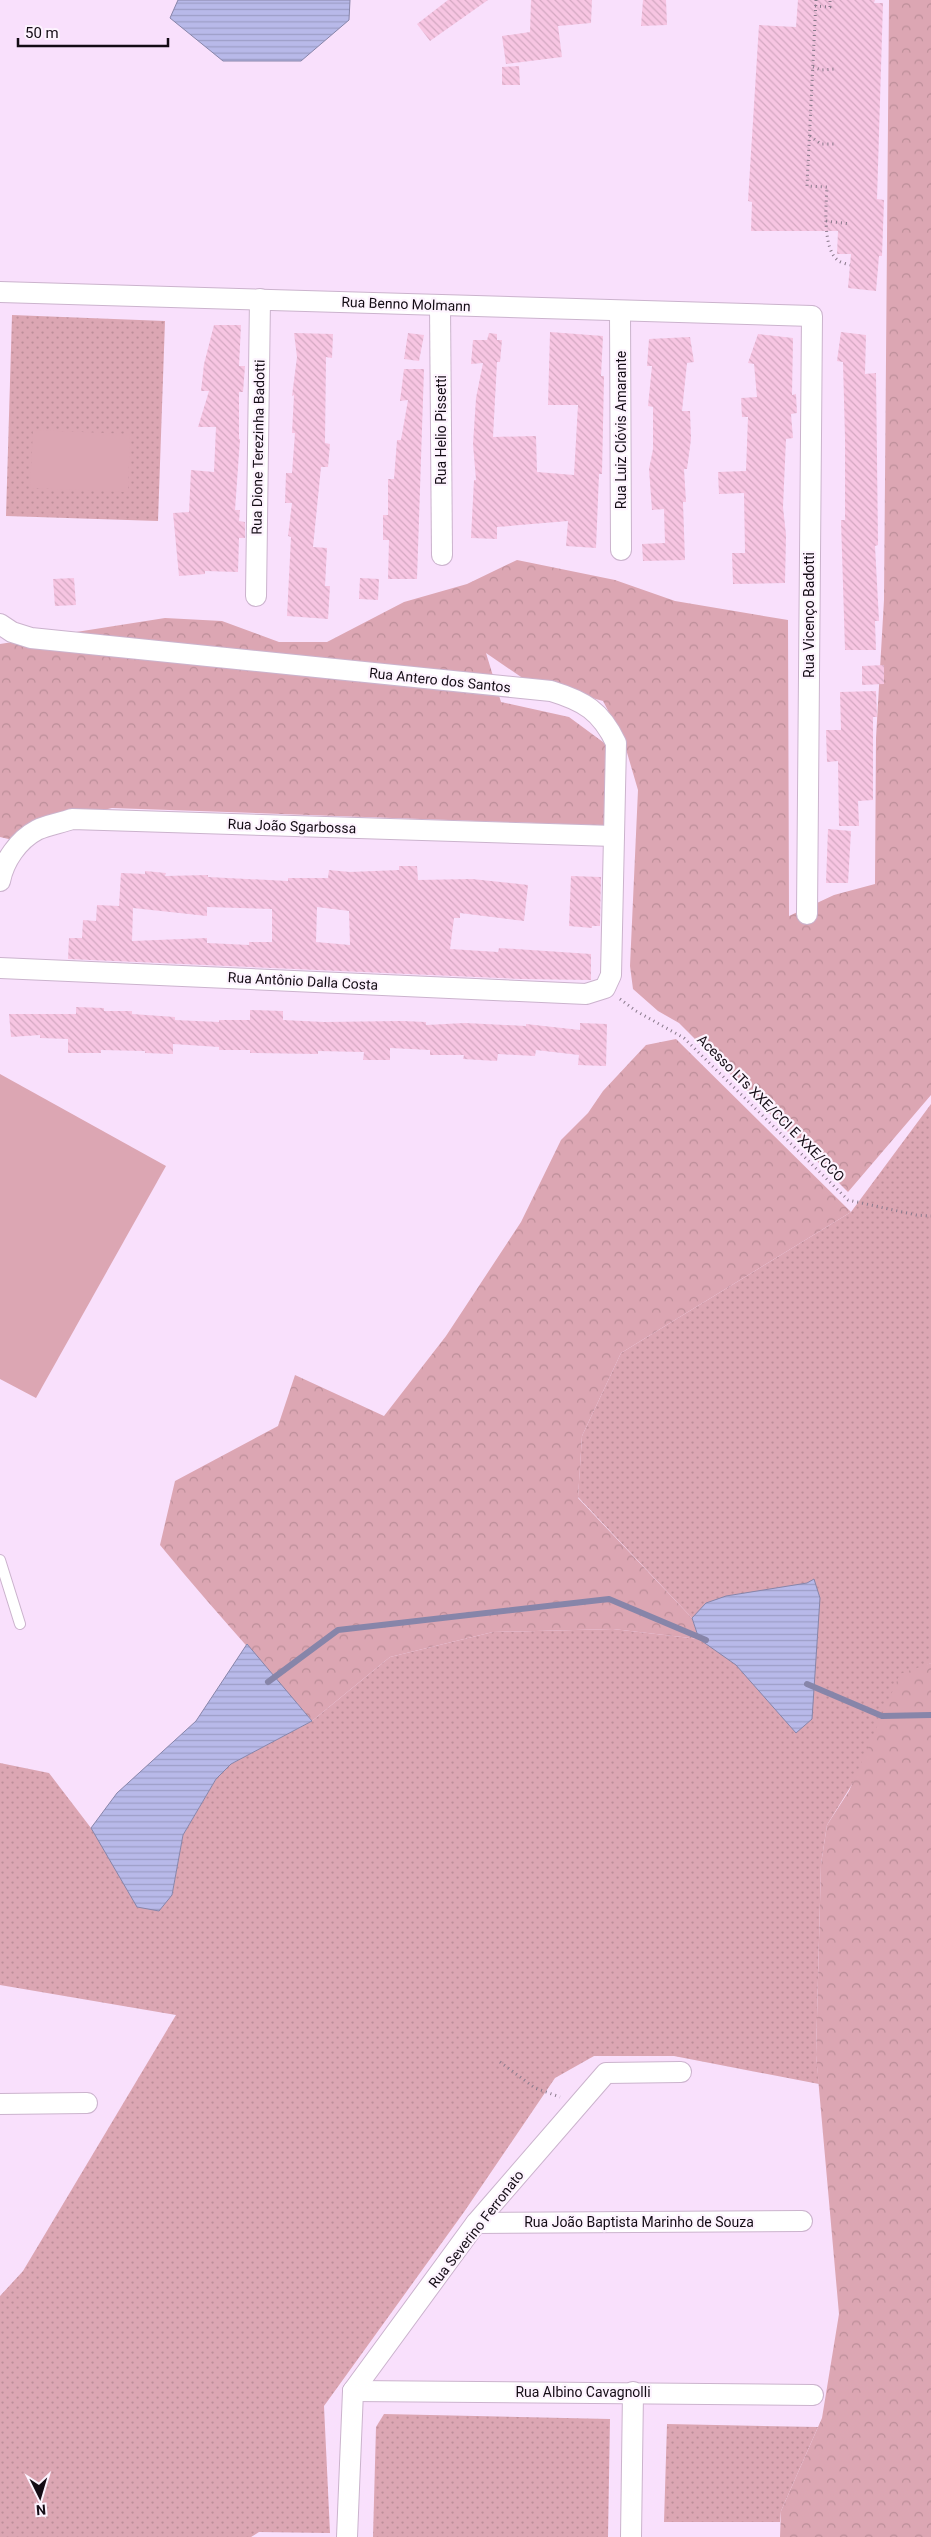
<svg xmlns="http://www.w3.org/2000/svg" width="931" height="2537" font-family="Roboto,sans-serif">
<defs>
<pattern id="grass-dots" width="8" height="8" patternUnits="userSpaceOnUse" patternTransform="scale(1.25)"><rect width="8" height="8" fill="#dca6b3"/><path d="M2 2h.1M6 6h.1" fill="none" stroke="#bc8e99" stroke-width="1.8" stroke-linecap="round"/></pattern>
<pattern id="forest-crowns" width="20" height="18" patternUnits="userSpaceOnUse" patternTransform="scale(1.25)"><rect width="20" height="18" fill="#dca6b3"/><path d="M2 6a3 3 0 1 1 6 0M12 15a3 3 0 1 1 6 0" fill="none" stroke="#bc8e99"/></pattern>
<pattern id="water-rules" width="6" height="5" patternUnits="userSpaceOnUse" patternTransform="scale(1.25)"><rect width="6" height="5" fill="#b8b9e9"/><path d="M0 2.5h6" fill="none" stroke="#9d9ec7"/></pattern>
<pattern id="building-back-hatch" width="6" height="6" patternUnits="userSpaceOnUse" patternTransform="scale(1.25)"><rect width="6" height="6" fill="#f7c5e2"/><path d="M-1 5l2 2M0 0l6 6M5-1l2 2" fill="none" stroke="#d3a8c1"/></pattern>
</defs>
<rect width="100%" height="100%" fill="#f9e0fc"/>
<g fill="url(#grass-dots)">
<path d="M12,315l153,6 -7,200 -152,-5z"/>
<path d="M931,1104v559l-6,3 -98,159 -6,39 -5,191 3,29 -145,-28h-80l-39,22 -91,134 -140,194 6,127 -71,-1 -8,5h-251v-241l23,-25 153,-256 -176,-30v-222l49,10 42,55 81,67 11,-60 33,-56 15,-15 81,-43 78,-64 103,-25 120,-3 86,10 -7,-21 -114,-121 4,-61 39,-83 230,-141z"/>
<path d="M384,2414l226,5 -2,118h-235l3,-110z"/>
<path d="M667,2424l151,3 -37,84 -1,11h-116z"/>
</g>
<g fill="url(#forest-crowns)">
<path d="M889,0h42v1095l-83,97 -169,-169 -21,-12 -25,-22 -3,-23 8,-176 -15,-51 -20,-38 -79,-22 -38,-26 15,49 68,15 38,28 12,81 -507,-18 -69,17 -26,16 -17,-4v-193l165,-26 57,3 57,21h48l77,-40 63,-18 50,-24 98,20 60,21 113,19 1,296 45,-21 41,-11 1,-146 8,-138z"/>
<path d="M676,1039l175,173 -230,141 -39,83 -4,62 114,120 7,21 -86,-10 -120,3 -103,25 -78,64c-50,-59 -103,-116 -152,-176l15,-64 103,-55 17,-51 89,41 62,-80 75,-114 40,-82 27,-27 15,-22 43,-46z"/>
<path d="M931,1663v874h-151l1,-26 41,-93 17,-104 -23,-259 5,-191 6,-39 22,-34 51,-117z"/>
</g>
<g fill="#dca6b3">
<path d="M33,430l97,4 -2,58 -98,-4z"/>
<path d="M0,1074l166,92 -130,232 -36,-19z"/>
</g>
<g fill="url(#water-rules)" stroke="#8785a9">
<path d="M178,0h172l-1,20 -48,41h-78l-53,-43z"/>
<path d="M814,1579l6,19 -8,121 -16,14 -60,-68 -37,-26 -7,-21 14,-15 20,-7 81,-13z"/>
<path d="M247,1644l65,77 -81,43 -15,15 -33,56 -11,60 -13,16 -22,-4 -46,-79 26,-35 79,-72z"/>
</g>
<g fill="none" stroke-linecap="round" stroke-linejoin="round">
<g stroke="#8785a9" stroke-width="6">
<path d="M268,1682l70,-52 271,-31 97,41"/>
<path d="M807,1684l75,32 49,-1"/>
</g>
</g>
<g fill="url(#building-back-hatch)" fill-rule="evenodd">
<path d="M448,0h40l-58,41 -13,-17z"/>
<path d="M531,0h61l-1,23 -33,3 4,31 -56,7 -4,-28 28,-4z"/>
<path d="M643,0h23l1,25 -26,1z"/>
<path d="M798,0h77l-1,3h9l-6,196 7,1 -2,56h-3l-3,35 -28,-3 3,-34h-14l1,-23h-87l1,-29 -4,-1 11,-176 37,2z"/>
<path d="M519,66l1,19h-18v-18z"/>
<path d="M214,325h27l-2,41h6l-2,26h-4v47h1l-5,71h5l-1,11 6,1v16h-6l-1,34 -33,-1v3l-26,2 -6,-63 16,-1 2,-42 23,2 2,-45h-18l11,-36h-8l3,-27z"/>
<path d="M550,332l53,4 -2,40h3l-2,98h-3l-3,74 -30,-2 2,-25 -71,6v12l-26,-1 3,-58h2l-3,-36 3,-46 7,-35 -12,1 2,-24h14l2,-7 8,1v6h5l-2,22h-3l-4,75 43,-1 1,36 37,3 4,-70h-30z"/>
<path d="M841,332l25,3 -1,39 11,-1 2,172 -3,1 4,75h-4l1,29h-31l-4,-130h4v-82l-2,-76 -6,-1z"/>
<path d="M294,333l39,1 -1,24 -6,-1 -1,86 5,1 -2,23h-7l-8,80 14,1 -2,38h5l-2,33 -41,-3 4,-79 -3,-1 4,-33h-7l1,-30h6l3,-40h-3l2,-38 -2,1 5,-39z"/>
<path d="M408,333l16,2 -5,26 -15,-2z"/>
<path d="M758,334l35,4 -1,57 4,-1 1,19 -6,1 2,24 -7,1 -3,68 3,28 -1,48 -52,1 -1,-31h13l-1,-60 -25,1 -1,-22 28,-1 2,-54h-6l-1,-19 16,-1 -3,-33 -6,-1z"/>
<path d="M690,337l4,25 -7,1 -5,48h8l1,28 -4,30h-3l2,33h-3l2,58 -42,1 -1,-17 23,-1 -1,-34 -12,1 -3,-41 4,-20v-42l-5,-1 4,-40h-5l2,-27z"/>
<path d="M404,369h20l-7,210h-29l1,-39h-6v-25h5v-36h6l3,-39h4l7,-40 -8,1z"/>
<path d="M74,578l2,27 -21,1 -2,-27z"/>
<path d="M360,578l19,1 -1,21 -19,-1z"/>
<path d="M884,665v19l-22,1v-19z"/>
<path d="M876,691l1,26h-4v83l-15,1 1,25h-20l-1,-65 -11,1 -1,-32h15l-1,-38z"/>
<path d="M828,829l23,2 -3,52h-22z"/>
<path d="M399,866h18l1,14 54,-1 56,6 -4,36 -64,-8v5h-6l-4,31 48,3 1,-4 92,6v26l-71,-1 -452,-20 1,-21h13l1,-18 13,1 1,-16 22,1 2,-33 24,1v-3l21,2 -1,3 43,-1v2l80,4v-3h40l1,-8 21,2 49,-2zM207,907l65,2v33h-23v3l-42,-2v-5l-75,3 1,-33 74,8zM317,907l32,4 1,34 -34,-3z"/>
<path d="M571,876l30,1 -1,49h-8v2l-23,-2z"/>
<path d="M76,1007l28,1v3h28v3l43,3v3l44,2v-2h31v-10l33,1v9l41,2 78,-1 24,1v3l39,-2 61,3v-2l54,6v-7l27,1 -1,42 -28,-1 1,-10 -43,-5 -1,6 -37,-2 -1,7 -34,-2 1,-4h-34v-5l-40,-2v12h-27l1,-8 -46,-1v3l-68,-1v-3h-31v-3l-46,-3v10l-28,-1v-2l-44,-1v3h-33v-14l-28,-1v-3l-29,2 -2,-23h67z"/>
</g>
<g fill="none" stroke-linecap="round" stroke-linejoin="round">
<g stroke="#cbb3cd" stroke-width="12">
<path id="service" d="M0,1560l20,64"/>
</g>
<g stroke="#cbb3cd" stroke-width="22">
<g id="minor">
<path d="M0,292l812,24 -5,598"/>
<path d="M440,305l2,250"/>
<path d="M620,311l1,239"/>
<path d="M256,596l4,-297"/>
<path d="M0,624l12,8 19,6 520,53c33,10 50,20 65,52l-5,232 -6,13 -19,6 -586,-26"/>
<path d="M0,881c4,-20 18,-41 37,-51 10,-5 24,-7 35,-11l542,17"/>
<path d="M0,2104l87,-1"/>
<path d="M476,2223l326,-2"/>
<path d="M353,2391l123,-168 130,-150 75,-1"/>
<path d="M353,2391l460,4"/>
<path d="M347,2537l6,-146"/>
<path d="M631,2537l2,-145"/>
</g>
</g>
<g stroke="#89798b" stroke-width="3" stroke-dasharray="1 4" stroke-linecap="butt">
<path d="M816,0l-9,186 20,1c-1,17 -5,64 12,74 3,2 8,3 11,4"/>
<path d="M815,6l15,1v-7"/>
<path d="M813,67l8,3 14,-1"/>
<path d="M810,136l11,8h13"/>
<path d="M826,221l24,3"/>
<path d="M620,999l16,12 48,27 164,162 68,15 15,1"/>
<path d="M500,2062l35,26 25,9"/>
</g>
<use href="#service" stroke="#fff" stroke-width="10"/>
<use href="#minor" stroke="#fff" stroke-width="20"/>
</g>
<g text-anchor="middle" stroke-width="4.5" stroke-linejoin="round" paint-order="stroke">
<g font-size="14" fill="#140c15" stroke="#fdf3fe">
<text transform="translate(406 304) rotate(2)" y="5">Rua Benno Molmann</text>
<text transform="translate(441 430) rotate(-90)" y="5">Rua Helio Pissetti</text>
<text transform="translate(621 430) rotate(-90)" y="5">Rua Luiz Clóvis Amarante</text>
<text transform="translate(258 447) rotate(-89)" y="5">Rua Dione Terezinha Badotti</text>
<text transform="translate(809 615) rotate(-90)" y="5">Rua Vicenço Badotti</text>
<text transform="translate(440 680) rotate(6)" y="5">Rua Antero dos Santos</text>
<text transform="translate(292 826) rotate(2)" y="5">Rua João Sgarbossa</text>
<text transform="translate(303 981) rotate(3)" y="5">Rua Antônio Dalla Costa</text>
<text transform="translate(771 1108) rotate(45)" y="5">Acesso LTs XXE/CCI E XXE/CCO</text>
<text x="639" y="2227">Rua João Baptista Marinho de Souza</text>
<text transform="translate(476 2229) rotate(-52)" y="5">Rua Severino Ferronato</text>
<text x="583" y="2397">Rua Albino Cavagnolli</text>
</g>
</g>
<g transform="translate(40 2497) rotate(175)" stroke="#fdf3fe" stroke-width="4" paint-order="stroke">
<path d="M0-4L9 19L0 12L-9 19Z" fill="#140c15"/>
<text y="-8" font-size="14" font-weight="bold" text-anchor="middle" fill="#140c15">N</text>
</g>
<path d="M18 38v8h150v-8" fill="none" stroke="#140c15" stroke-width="2.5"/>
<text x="25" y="38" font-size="15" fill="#140c15" stroke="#fdf3fe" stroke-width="4" paint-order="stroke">50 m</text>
</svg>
